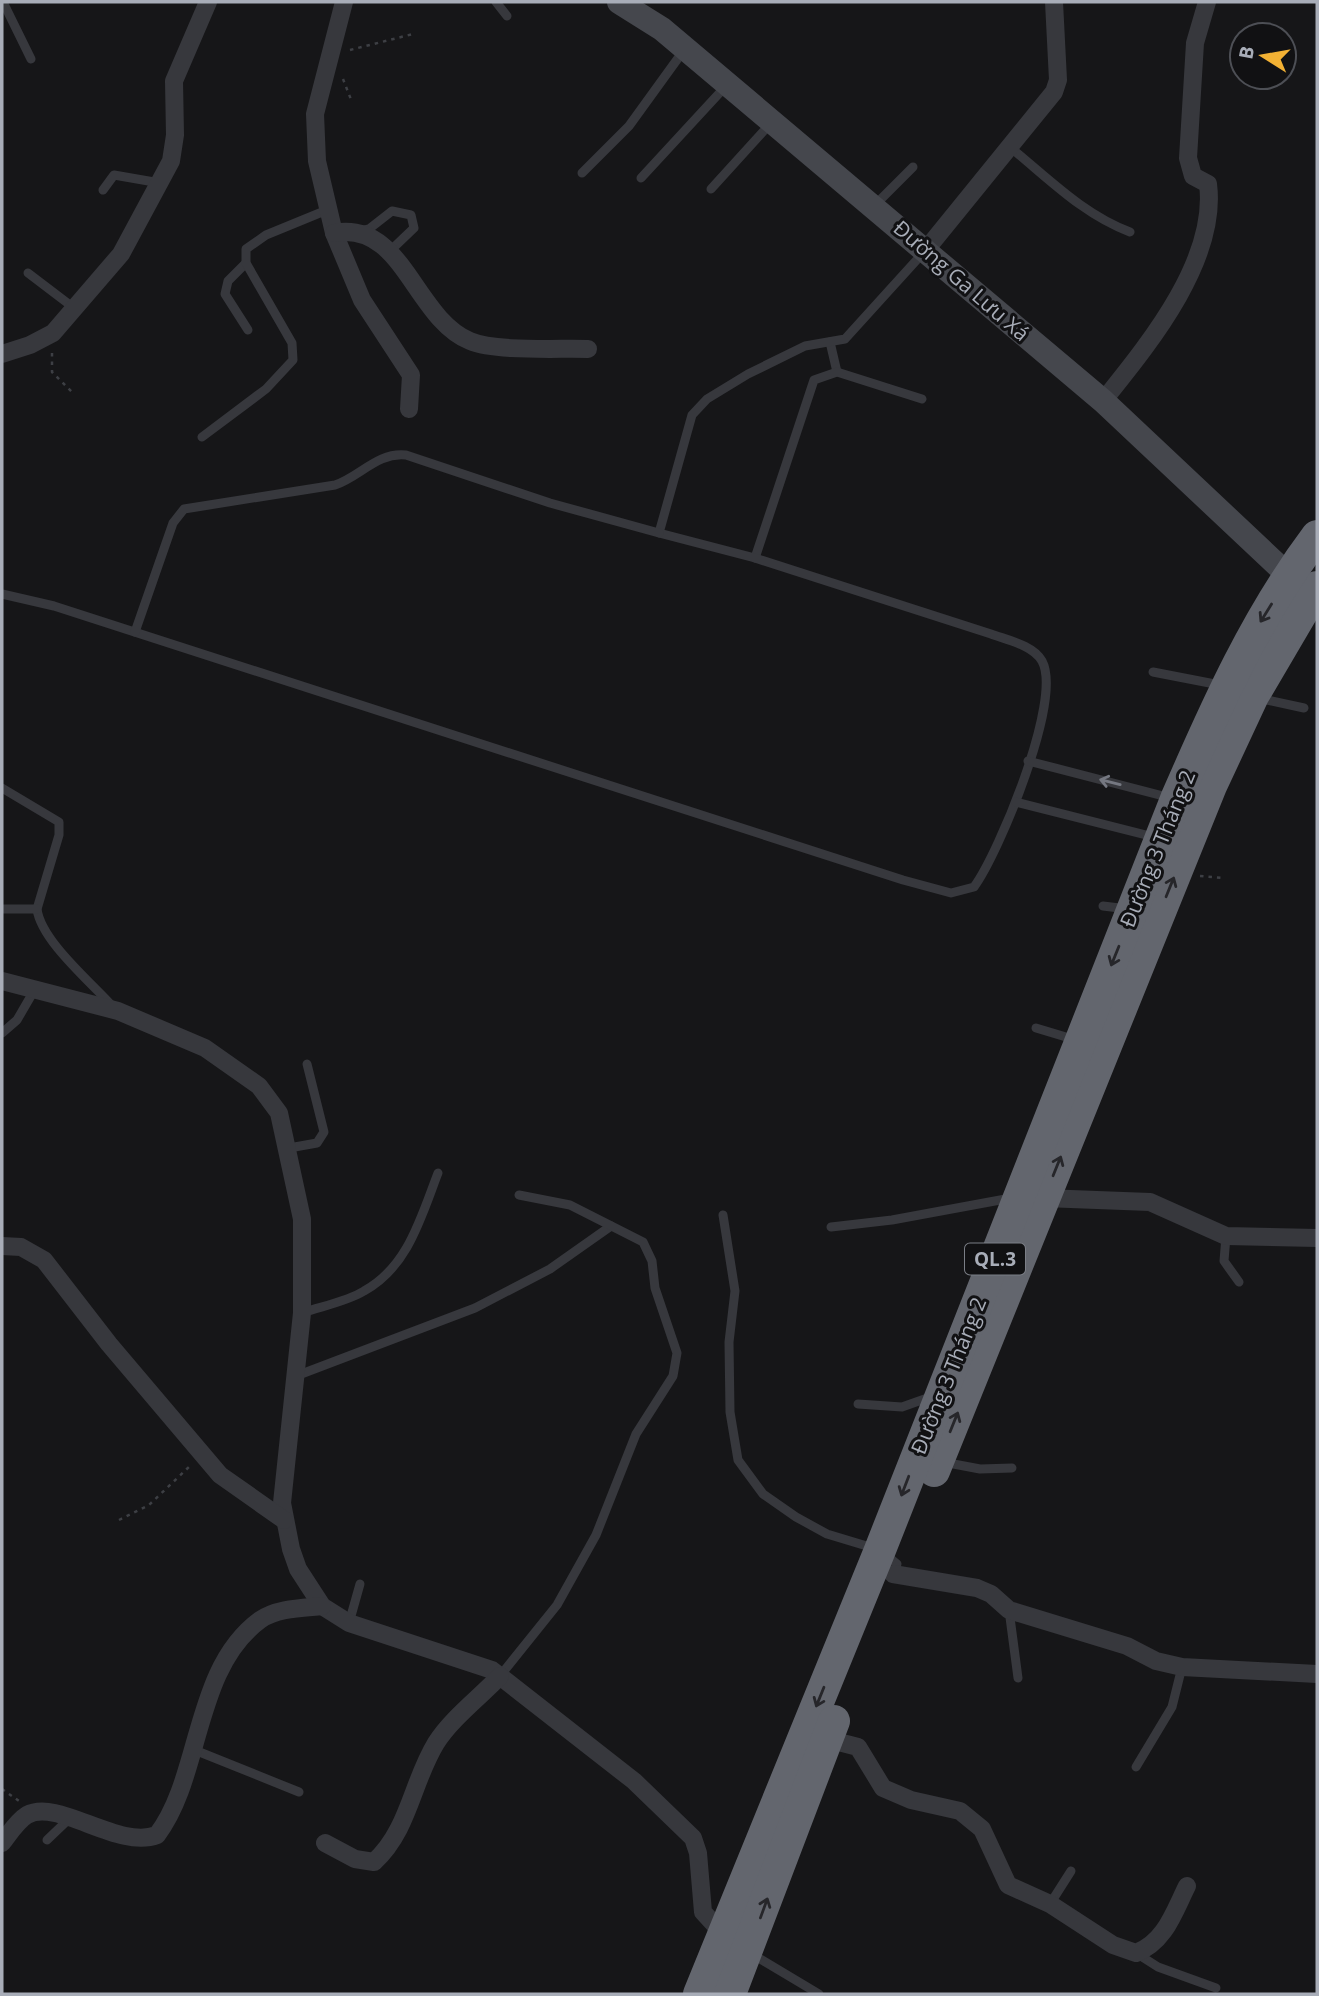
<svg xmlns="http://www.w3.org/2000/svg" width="1319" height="1996" font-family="'Open Sans',sans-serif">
<rect width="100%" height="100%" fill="#161618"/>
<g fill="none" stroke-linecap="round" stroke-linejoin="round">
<g stroke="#3d3f44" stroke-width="2.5" stroke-dasharray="3.5 5" stroke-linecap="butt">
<path d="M350,50l63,-16"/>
<path d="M343,79l9,23"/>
<path d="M52,353v19l20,20"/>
<path d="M1200,876l24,2"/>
<path d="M119,1520l30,-15 42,-40"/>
<path d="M2,1789l17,12"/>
</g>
<g stroke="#37383d" stroke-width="9">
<path d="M3,2l28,57"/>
<path d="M496,2l11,14"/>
<path d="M1011,148c38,31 73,67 119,84"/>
<path d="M582,173l47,-47 55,-76"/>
<path d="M641,178l84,-91"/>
<path d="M711,189l59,-65"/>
<path d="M103,190l11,-15 46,8"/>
<path d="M875,205l38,-38"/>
<path d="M360,231l9,-2 23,-18 19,4 3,13 -24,23"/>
<path d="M246,263l-18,18 -3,13 23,36"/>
<path d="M28,273l46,35"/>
<path d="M830,342l7,30"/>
<path d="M202,437l64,-48 27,-29 -1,-17 -46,-80v-14l20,-14 61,-25"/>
<path d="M755,558l59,-178 23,-8 85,27"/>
<path d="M2,594l52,12 849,274 48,13 23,-6c25,-34 89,-188 68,-226 -9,-16 -35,-21 -51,-27l-236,-76 -96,-25 33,-118 15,-16 41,-25 57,-28 40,-7 78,-86"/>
<path d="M135,632l38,-109 11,-14 151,-24c26,-9 42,-33 71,-30l144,48 109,30"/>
<path d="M1153,672l67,13"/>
<path d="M1258,698l46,10"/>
<path d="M1028,761l143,37"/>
<path d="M2,788l57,34v13l-22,74c4,32 55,74 77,99"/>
<path d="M1016,802l138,35"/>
<path d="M1103,906l25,3"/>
<path d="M2,909h35"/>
<path d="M1036,1028l40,12"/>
<path d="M2,1033l15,-13 18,-31"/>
<path d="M289,1148l28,-5 7,-11 -17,-68"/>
<path d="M723,1215l12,76 -6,51 1,70 8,48 25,34 33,23 31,17 53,16 17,14"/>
<path d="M831,1227l61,-7 119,-22"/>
<path d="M1226,1236l-2,25 15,21"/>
<path d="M302,1313c20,-7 44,-11 62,-22 44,-24 57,-74 74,-118"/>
<path d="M296,1376l179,-68 75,-39 61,-43"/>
<path d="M858,1404l44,3 31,-11"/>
<path d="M943,1462l37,7 32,-1"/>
<path d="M1009,1610l9,68"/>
<path d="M349,1623l11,-39"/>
<path d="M500,1676l57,-71 39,-70 40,-101 37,-58 4,-23 -22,-65 -3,-27 -9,-19 -73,-37 -51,-10"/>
<path d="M192,1749l107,43"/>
<path d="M1136,1767l36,-60 10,-40"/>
<path d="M47,1840l23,-22"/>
<path d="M1050,1904l21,-33"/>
<path d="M1136,1953l22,14 58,21"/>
<path d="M752,1954l67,40"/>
</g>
<g stroke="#37383d" stroke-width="18">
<path d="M344,2l-29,112 2,47 17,72 28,67 49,75 -2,34"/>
<path d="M334,233c69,-13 80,85 136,108 26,11 88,7 118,8"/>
<path d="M925,251l129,-159 4,-12 -4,-78"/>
<path d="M2,354l28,-9 23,-12 68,-79 50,-93 4,-26 -1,-54 34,-79"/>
<path d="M1103,401c44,-55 115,-140 105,-217l-15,-8 -5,-18 7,-115 12,-41"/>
<path d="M2,981l116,30 87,37 54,38 20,27 23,106v94l-20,190 9,46 7,20 24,37 27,17 143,47 142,111 59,57 5,15 5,59 21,23"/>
<path d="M1044,1198l106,4 76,34 91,2"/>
<path d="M2,1246l19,1 23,13 65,84 111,131 64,45"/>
<path d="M893,1574l84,14 14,6 18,16 118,36 29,15 26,6 135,7"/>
<path d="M827,1739l31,8 25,41 28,12 49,11 22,18 26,56 42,19 63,41 23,8c29,-11 38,-41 51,-67"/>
<path d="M2,1843c7,-9 15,-22 25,-28 31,-17 91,35 130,20 45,-59 36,-166 103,-215 17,-12 43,-12 62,-14"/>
<path d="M325,1843l30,16 19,3c35,-32 38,-80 62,-119 15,-24 44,-46 64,-67"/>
</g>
<path stroke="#45474d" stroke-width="24" d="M619,2l43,27 441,372 186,175"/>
<g stroke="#63666e" stroke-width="32">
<path d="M934,1471l277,-685 42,-90 64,-109"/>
<path d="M699,1994l181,-444 296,-751c40,-92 80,-182 141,-263"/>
<path d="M730,1994l104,-273"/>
</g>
</g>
<defs><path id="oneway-shaft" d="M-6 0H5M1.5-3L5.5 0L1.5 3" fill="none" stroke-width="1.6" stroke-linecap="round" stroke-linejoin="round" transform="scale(1.75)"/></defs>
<g stroke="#26262a">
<use href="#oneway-shaft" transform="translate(1266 613) rotate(122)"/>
<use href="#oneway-shaft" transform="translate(1170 887) rotate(-68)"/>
<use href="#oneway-shaft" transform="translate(1115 956) rotate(112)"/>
<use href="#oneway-shaft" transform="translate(1057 1166) rotate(-68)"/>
<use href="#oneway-shaft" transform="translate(954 1422) rotate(-68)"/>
<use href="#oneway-shaft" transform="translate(905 1486) rotate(111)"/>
<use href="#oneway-shaft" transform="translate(820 1697) rotate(112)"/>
<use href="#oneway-shaft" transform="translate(764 1908) rotate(-70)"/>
</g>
<use stroke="#757881" href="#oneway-shaft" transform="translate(1110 782) rotate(-166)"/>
<g text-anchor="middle" stroke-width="6" stroke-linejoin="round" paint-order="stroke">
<rect fill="#111113" stroke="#7b7e86" stroke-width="2" x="965" y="1243.5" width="60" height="31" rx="5"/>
<g font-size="19" font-weight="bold" fill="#a8adb8">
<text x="995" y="1266">QL.3</text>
</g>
<g font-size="21" fill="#a8adb8" stroke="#111113">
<text transform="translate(961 281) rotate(41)" y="7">Đường Ga Lưu Xá</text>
<text transform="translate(1158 849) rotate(-68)" y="7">Đường 3 Tháng 2</text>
<text transform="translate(949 1376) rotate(-68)" y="7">Đường 3 Tháng 2</text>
</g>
</g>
<rect width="1319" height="1996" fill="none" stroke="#a8adb8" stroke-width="7"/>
<g transform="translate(1263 56) rotate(281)"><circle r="33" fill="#111113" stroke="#4d4f55" stroke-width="2"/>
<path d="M0-5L12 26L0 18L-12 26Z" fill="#f2b134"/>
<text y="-10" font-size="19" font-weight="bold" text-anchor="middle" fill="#a8adb8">B</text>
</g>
</svg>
